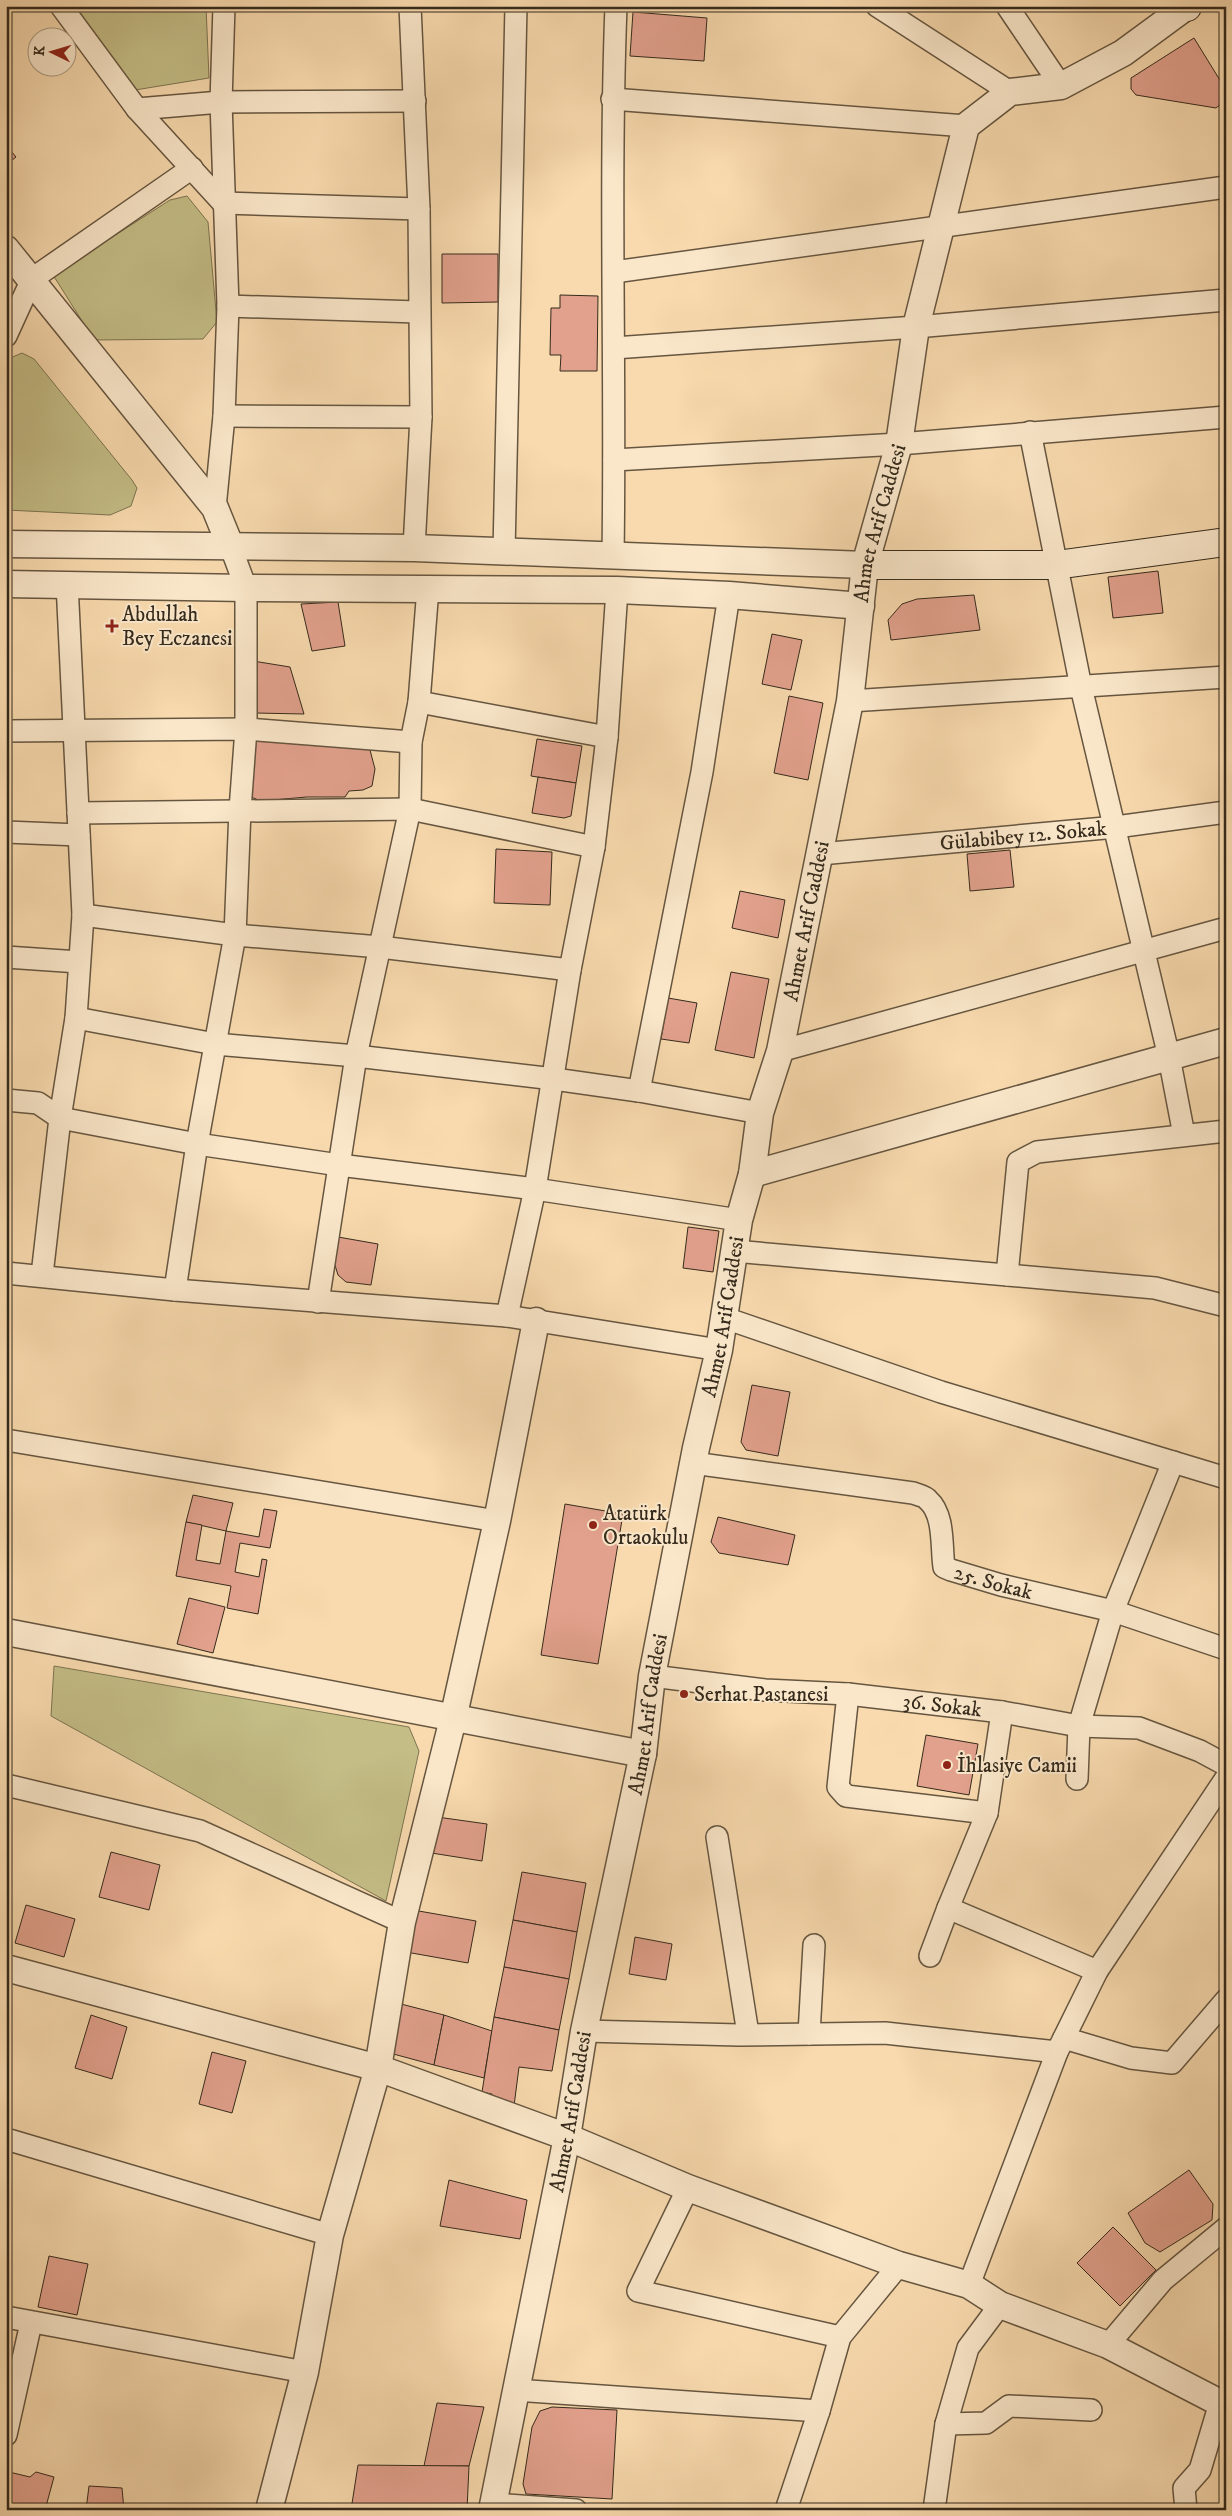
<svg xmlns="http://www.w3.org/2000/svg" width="1232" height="2516" font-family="'IM FELL DW Pica',serif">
<rect width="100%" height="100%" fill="#f8daae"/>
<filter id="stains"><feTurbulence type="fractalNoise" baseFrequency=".004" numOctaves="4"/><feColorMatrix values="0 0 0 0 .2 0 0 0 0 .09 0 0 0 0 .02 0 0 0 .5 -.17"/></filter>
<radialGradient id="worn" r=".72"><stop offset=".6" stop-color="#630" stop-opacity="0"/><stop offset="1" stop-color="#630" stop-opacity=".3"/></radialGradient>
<g fill="#c4bd86" stroke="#7c7451">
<path d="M74,6h132l3,72 -74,12z"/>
<path d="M187,196l21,26 9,100 -14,17 -109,1 -41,-65 117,-75z"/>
<path d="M22,353l12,6 98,121 5,8 -6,18 -21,9 -104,-5v-148l2,-3z"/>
<path d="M54,1666l355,61 10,24 -33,150 -335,-185z"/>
</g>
<g fill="#e2a18d" stroke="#352a1c">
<path d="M633,12l74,6 -3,43 -74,-5z"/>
<path d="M1194,38l32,52v10l-10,8 -80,-13 -5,-6v-11z"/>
<path d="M6,145l10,12 -10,8z"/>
<path d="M442,254h56v48l-56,1z"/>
<path d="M560,295l38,1 -1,75h-37l1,-16h-11l1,-47h9z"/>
<path d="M1158,571l5,42 -50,5 -5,-41z"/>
<path d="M974,595l6,35 -89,10 -3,-20 14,-16 15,-5z"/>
<path d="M338,602l7,44 -33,5 -11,-47z"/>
<path d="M772,634l30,6 -11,50 -29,-6z"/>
<path d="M253,661l37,6 14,47 -49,-1z"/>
<path d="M789,696l34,7 -15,77 -34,-7z"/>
<path d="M255,738l107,6 8,6 5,19 -3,17 -9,4 -14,1 -4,6h-38l-46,4 -10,-4z"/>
<path d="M537,739l45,7 -6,37 -45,-7z"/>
<path d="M538,777l38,6 -5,33 -7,2 -32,-5z"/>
<path d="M496,849l56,3 -2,53 -56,-2z"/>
<path d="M1010,850l4,37 -44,4 -3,-37z"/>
<path d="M740,891l45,9 -7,38 -46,-10z"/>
<path d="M731,972l38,7 -15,79 -39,-8z"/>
<path d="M668,998l29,5 -8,40 -28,-4z"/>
<path d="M688,1227l31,4 -6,41 -30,-4z"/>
<path d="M338,1237l40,7 -7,41 -25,-3 -8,-7 -4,-13z"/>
<path d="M752,1385l38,7 -12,64 -32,-6 -5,-8z"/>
<path d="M193,1495l40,8 -7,28 -40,-9z"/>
<path d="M565,1504l58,10 -25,150 -57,-9z"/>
<path d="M264,1509l13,2 -7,37 -30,-5 -5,29 24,5 3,-18 5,1 -9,54 -31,-6 4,-22 -55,-10 10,-54 16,3 -6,35 24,4 6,-33 33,6z"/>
<path d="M718,1517l77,18 -7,30 -69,-12 -8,-11z"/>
<path d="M189,1598l36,9 -12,46 -36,-9z"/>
<path d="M6,1734l5,1 -5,18z"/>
<path d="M926,1735l52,9 -9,51 -52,-9z"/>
<path d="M430,1816l57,8 -5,37 -57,-9z"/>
<path d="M111,1852l49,13 -11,45 -50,-13z"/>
<path d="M522,1872l64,11 -9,49 -64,-12z"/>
<path d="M6,1890l5,1 -5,22z"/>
<path d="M26,1905l49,14 -11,38 -49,-14z"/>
<path d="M413,1910l63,11 -8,42 -62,-11z"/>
<path d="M513,1920l64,12 -8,47 -65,-12z"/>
<path d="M635,1937l37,7 -6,36 -37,-6z"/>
<path d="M504,1967l65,12 -10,51 -65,-13z"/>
<path d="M397,2003l47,12 -10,50 -48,-13z"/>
<path d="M91,2015l36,12 -15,52 -37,-11z"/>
<path d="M444,2015l48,16 -8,47 -50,-13z"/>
<path d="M494,2017l65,13 -7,41 -33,-4 -5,39 -22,-4v-8l-10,-2z"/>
<path d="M212,2052l34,9 -14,52 -33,-9z"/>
<path d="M1189,2170l24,34 -1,16 -52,32 -15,-9 -17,-30z"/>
<path d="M449,2180l78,20 -7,39 -80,-13z"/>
<path d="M1113,2227l43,43 -36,36 -43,-43z"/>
<path d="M49,2256l39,8 -11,51 -39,-8z"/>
<path d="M437,2403l47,4 -15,59h-45z"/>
<path d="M552,2407l65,3 -5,89 -86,-5 -3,-10 9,-57 8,-16z"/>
<path d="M358,2465l111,1 -2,44h-116z"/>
<path d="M9,2472l21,5 6,-5 18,5 -9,33h-39v-32z"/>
<path d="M89,2486l33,2 2,22h-38z"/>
</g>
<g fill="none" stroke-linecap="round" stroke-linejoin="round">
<g stroke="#665640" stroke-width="24">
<g id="minor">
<path d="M61,6l76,103 86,94 196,6"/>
<path d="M410,6l9,203 2,208 -7,131"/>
<path d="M877,6l133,86"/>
<path d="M1007,6l54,80"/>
<path d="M612,99l354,27"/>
<path d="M137,109l84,-7 194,-1"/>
<path d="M614,272l612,-85"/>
<path d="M228,306l190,6"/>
<path d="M6,336l26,-57 160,-111"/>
<path d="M614,348l302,-21 310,-27"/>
<path d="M224,416l197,1"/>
<path d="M1030,432l51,255 88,370 15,78"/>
<path d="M614,460l285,-16 327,-27"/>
<path d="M215,508l9,-92 4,-110 -7,-204 3,-96"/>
<path d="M504,552l12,-546"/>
<path d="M613,554c3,-183 -4,-365 3,-548"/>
<path d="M850,701l376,-24"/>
<path d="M419,702l188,35"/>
<path d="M6,731l240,-2 165,13"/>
<path d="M78,813l332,-4 184,38"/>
<path d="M6,832l73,3"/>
<path id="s1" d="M820,854l296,-27 110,-15"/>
<path d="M83,915l152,20 145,12 190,23"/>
<path d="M6,957l73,5"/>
<path d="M76,1018l139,26 141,12 198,23 85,12 121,22"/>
<path d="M780,1051l446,-123"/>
<path d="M639,1091l63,-319 27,-177"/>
<path d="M6,1100l32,3 22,15 137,26 142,21 196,24 204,31"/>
<path d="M734,1251l421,37 71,18"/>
<path d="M6,1273l169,17 332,26 212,34"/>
<path d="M42,1275l18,-157 16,-100 7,-103 -16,-332"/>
<path d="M1007,1275l11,-113 19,-10 189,-21"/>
<path d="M175,1290l22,-146 38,-209 5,-125 6,-81v-141l-16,-43"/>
<path d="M318,1302l38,-246 54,-247 1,-67 8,-40 9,-114"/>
<path d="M507,1316l28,-127 35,-219 24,-123 13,-110 10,-147"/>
<path d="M725,1318l216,74 285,86"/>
<path d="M6,1440l491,81"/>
<path id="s2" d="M693,1463l220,30c5,2 12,3 15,7 17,15 13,47 16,67l7,3 50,15 112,26 113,38"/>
<path id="s3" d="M652,1676l113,14 83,4 154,18 77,14 60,2 61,23 26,14"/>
<path d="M848,1694l-10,93 8,9 141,17"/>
<path d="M1002,1712l-15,101 -39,95 149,63"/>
<path d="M1077,1779l2,-53 34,-115 60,-149"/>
<path d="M6,1785l194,46 202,91"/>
<path d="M717,1837l31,197"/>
<path d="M930,1956l18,-48"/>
<path d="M584,2031l155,4 146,-2 172,19"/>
<path d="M809,2034l5,-89"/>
<path d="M1064,2038l67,20 41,5 54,-63"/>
<path d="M6,2139l324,96"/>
<path d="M688,2188l-50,103 202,46"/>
<path d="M969,2285l88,-233 40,-81 129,-193"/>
<path d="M6,2317l299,55"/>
<path d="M1108,2345l55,-65 63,-52"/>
<path d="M515,2390l304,21"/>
<path d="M946,2424l40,-1 23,-17 82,4"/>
<path d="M6,2435l25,-112"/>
<path d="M492,2504l84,6"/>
<path d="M786,2510l33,-99 21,-74 59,-72"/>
<path d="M934,2510l12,-86 22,-76 32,-43"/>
<path d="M1186,2510l-2,-22 16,-18 20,-67"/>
</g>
</g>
<g stroke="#665640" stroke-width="29">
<g id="tertiary">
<path d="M6,249l209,259 15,37"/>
<path d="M6,544l408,4 451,17"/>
<path d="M6,584l240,4 371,2 112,5 132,11"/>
<path d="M752,1174l474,-133"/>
<path d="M6,1632l637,122"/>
<path d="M6,1968l372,100 189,69 121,51 211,77 70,20 31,20 108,40 118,61"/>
<path d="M269,2510l36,-138 25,-137 48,-167 24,-146 51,-203 44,-198 39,-200"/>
<path id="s4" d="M492,2510l75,-373 17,-106 59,-277 9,-78 44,-228 23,-98 20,-130 13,-46 8,-61 20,-62 70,-350 15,-136 34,-121 17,-117 50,-201 44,-34 51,-6 62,-33 64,-47"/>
</g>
</g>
<g stroke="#352a1c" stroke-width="30">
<g id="secondary">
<path d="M1187,6v1"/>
<path d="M865,565h191l170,-23"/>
</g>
</g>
<use href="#minor" stroke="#fae7ca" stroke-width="21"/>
<use href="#tertiary" stroke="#fae7ca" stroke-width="26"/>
<use href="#secondary" stroke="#fae7ca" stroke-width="28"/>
</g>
<g fill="#8f2418" stroke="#fae7ca" stroke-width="2">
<path d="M109.5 618.5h5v5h5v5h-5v5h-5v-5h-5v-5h5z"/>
<circle cx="593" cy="1525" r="5"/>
<circle cx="684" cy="1694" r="5"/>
<circle cx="947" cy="1765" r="5"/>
</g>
<g text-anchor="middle" stroke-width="4" stroke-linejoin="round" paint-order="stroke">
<g font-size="21" fill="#352a1c" stroke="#fae7ca">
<text dy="7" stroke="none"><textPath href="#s4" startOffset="2026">Ahmet Arif Caddesi</textPath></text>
<text dy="7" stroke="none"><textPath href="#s1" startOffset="204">Gülabibey 12. Sokak</textPath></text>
<text dy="7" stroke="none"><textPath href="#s4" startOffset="1621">Ahmet Arif Caddesi</textPath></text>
<text dy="7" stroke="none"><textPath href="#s4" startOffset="1216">Ahmet Arif Caddesi</textPath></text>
<text dy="7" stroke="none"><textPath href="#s2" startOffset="361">25. Sokak</textPath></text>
<text dy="7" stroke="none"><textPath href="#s3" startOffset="292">36. Sokak</textPath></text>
<text dy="7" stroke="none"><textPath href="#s4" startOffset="811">Ahmet Arif Caddesi</textPath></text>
<text dy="7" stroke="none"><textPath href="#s4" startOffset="406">Ahmet Arif Caddesi</textPath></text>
</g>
<g font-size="21" fill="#352a1c" stroke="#fae7ca" text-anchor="start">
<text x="122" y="621">Abdullah<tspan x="122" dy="24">Bey Eczanesi</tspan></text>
<text x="603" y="1520">Atatürk<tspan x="603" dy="24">Ortaokulu</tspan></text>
<text x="694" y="1701">Serhat Pastanesi</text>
<text x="957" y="1772">İhlasiye Camii</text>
</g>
</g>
<rect width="1232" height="2516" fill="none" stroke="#f8daae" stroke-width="25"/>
<rect x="8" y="8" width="1217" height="2501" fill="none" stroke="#352a1c" stroke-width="2.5"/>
<rect x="12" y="12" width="1207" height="2491" fill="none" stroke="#352a1c"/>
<g transform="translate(52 52) rotate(275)"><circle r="24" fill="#fae7ca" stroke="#ab9b84"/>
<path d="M0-4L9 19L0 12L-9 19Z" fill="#8f2418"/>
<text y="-8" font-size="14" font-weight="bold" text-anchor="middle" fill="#352a1c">K</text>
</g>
<rect width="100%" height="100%" filter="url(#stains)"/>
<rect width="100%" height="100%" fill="url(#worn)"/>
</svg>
